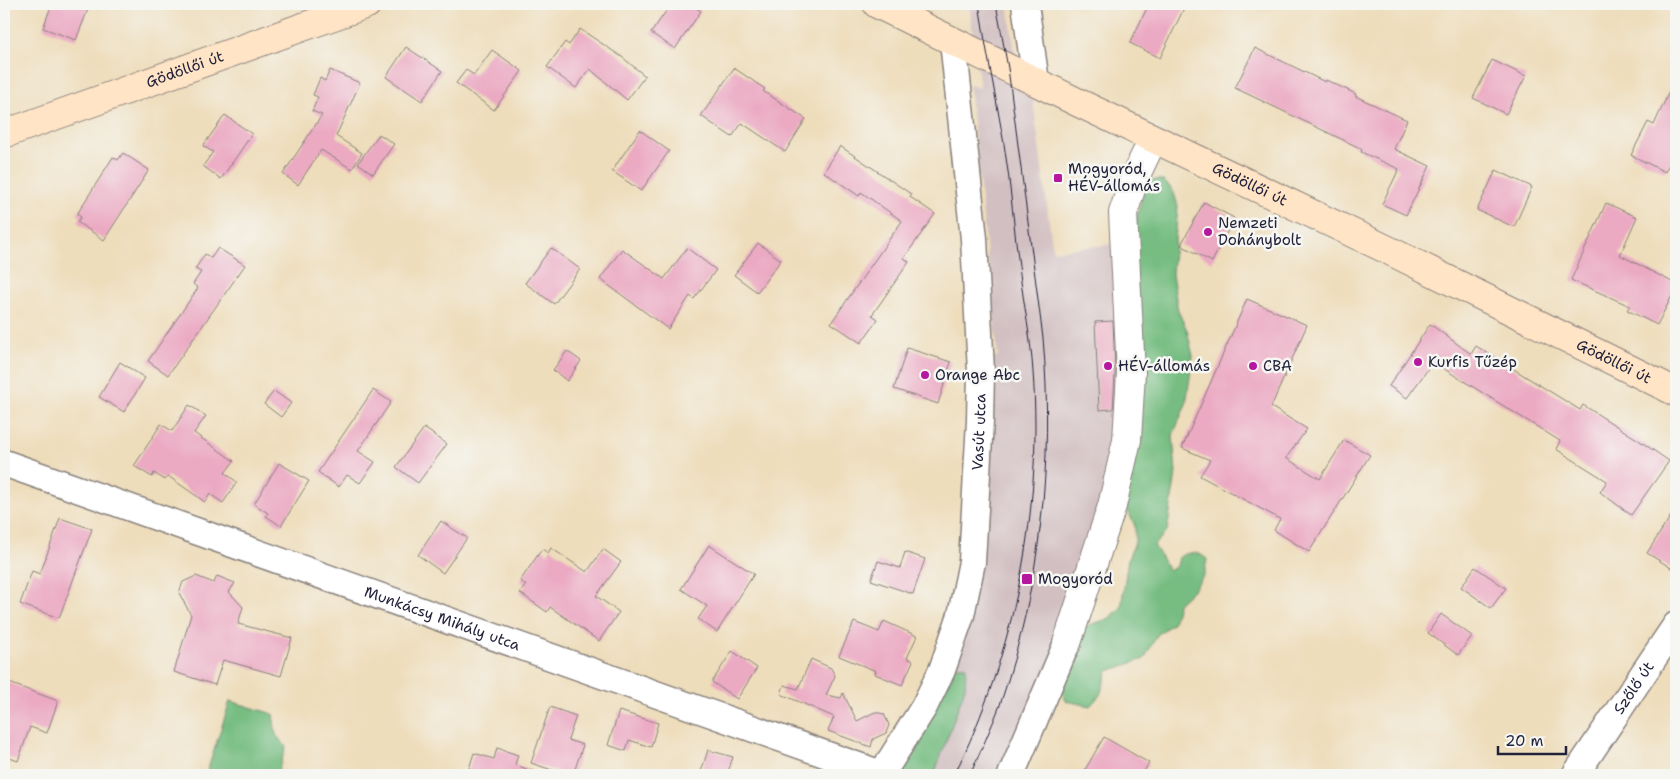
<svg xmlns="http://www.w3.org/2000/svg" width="1680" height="779" font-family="'Shantell Sans',sans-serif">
<rect width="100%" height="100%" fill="#f6f6f2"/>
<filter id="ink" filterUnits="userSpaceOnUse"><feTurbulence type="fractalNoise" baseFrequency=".02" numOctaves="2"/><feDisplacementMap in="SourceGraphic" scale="10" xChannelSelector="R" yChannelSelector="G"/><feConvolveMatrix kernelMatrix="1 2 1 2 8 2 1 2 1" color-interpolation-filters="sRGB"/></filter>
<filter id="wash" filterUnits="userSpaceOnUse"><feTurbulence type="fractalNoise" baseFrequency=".0096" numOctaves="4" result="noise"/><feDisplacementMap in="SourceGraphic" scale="20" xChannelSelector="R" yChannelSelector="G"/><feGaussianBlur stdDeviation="1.12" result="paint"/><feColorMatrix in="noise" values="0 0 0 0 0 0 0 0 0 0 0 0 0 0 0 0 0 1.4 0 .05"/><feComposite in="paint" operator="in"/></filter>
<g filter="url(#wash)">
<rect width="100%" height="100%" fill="#edb"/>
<path fill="#d2bfc1" d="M969,4h39l12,88 13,8 20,151 59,-7 12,188 -54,181 -66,162h-70l31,-87 -11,-22 33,-309h11l-29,-272 11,3z"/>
<g fill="#77bd82" stroke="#4c705e">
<path d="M1150,180h12l11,10 5,16 -6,68 6,37 9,19 6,26 -7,48 -13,31 3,38 -9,59 -13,13 15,26 8,-5 2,-9c11,-6 18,-6 28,2l-3,16 -10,14 -16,15 -5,19 -16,12 -13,24 -36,12 -8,24 -10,11 -24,-5 -10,-22 24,-51 28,-9 13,-11 7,-49 7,-17v-16l-8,-17 -1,-23 9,-261 6,-25z"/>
<path d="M954,666h12l-1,22 -31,87h-40z"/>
<path d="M230,701l43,13 3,21 10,12 -9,28h-71z"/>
</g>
<g id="blocks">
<g fill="#eba9c2">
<path d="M52,4h38l-14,36 -33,-12z"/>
<path d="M671,4h19l11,7 -26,38 -24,-16z"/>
<path d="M1149,4h37l-26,54 -30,-15z"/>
<path d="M580,29l42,28 23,19 -18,24 -37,-31 -14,19 -29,-21 18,-25 4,3z"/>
<path d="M406,47l36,24 -20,30 -36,-24z"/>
<path d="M1255,48l70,34 1,-2 30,14 -1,2 52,24 -13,29 36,17 -24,49 -24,-11 17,-35 -38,-17 1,-3 -127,-61z"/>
<path d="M492,50l30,21 -28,39 -38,-27 10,-13 8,5z"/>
<path d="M1492,60l34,16 -20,38 -33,-16z"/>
<path d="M734,68l31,21 -2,2 43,28 -21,33 -43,-29 -10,14 -31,-21z"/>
<path d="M330,70l30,13 -24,53 26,17 -10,16 -31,-19 -23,35 -15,-11 39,-59 -10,-4 6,-14 -5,-2 7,-17 5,3z"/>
<path d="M1676,76v74l-11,22 -34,-17 17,-33 6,3z"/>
<path d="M225,115l27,19 -31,45 -18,-13 10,-14 -10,-6z"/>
<path d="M640,130l29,21 -28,40 -29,-20z"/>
<path d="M379,134l15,10 -21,30 -15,-11z"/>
<path d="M840,146l71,48 -1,3 25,17 -31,44 5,4 -37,53 6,4 -17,24 -30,-20 71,-102 -41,-29 -2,4 -35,-24z"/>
<path d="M123,153l26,17 -45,70 -27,-18 4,-5 -4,-3 36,-57 5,3z"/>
<path d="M1496,170l36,17 -18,40 -37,-17z"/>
<path d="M1204,202l30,16 -22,44 -31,-17z"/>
<path d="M1606,203l31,14 -17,38 56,29v4l-19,37 -30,-15 3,-4 -59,-26z"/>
<path d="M758,243l23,17 -24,32 -23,-17z"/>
<path d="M218,248l27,17 -77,110 -20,-14 50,-73 -5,-4 8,-12 -6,-3 10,-15 6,4z"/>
<path d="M551,248l29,21 -26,35 -29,-21z"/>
<path d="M687,248l29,22 -22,29 -4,-3 -22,33 -68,-50 22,-30 42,30z"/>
<path d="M1247,299l60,26 -36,82 36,22 -21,29 34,21 24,-39 26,15 -61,97 -35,-22 6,-11 -80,-43 10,-16 -28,-12z"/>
<path d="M1113,321l2,52 -2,36 -14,1 -4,-88z"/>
<path d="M1430,324l41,30 5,-8 104,64 3,-5 54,34 32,22 -38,54 -31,-23 7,-11 -51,-32 4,-8 -127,-79 -26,36 -18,-12z"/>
<path d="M907,348l44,14 -13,42 -44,-15z"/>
<path d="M567,351l14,10 -14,20 -14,-11z"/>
<path d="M120,362l25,16 -21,34 -25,-15z"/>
<path d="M373,390l18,12 -33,49 17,11 -15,21 -13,-8 -8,12 -21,-15z"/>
<path d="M274,391l17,12 -10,14 -17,-13z"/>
<path d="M189,405l17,11 -12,17 40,28 -9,12 12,9 -14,21 -13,-9 -5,8 -37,-26 -3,4 -11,-7 -2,4 -18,-11 27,-42 11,7z"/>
<path d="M424,428l23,16 -29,39 -22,-16z"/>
<path d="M279,463l30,18 -28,45 -15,-10 2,-3 -14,-9z"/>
<path d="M1676,508v63l-29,-18z"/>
<path d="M60,518l32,11 -33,89 -39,-14 12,-33 8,3z"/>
<path d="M441,521l26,17 -24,35 -25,-18z"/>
<path d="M709,545l45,29 -37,58 -19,-13 9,-13 -26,-17z"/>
<path d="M551,548l36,24 16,-23 18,13 -25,34 23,16 -20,29 -49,-34 -3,5 -27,-19 6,-8 -6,-4 22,-32 6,4z"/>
<path d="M905,552l20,7 -12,35 -42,-14 7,-19 22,7z"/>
<path d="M1475,567l31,21 -15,20 -30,-21z"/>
<path d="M196,576l18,7 3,-7 18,7 -6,9 14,15 -5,17 54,14 -11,38 -58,-16 -8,25 -41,-13 17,-57 -12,-22 4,-11z"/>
<path d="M1441,614l31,22 -14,19 -30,-22z"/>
<path d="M884,621l33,15 -10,22 6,3 -11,24 -27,-11 1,-3 -37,-15 15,-34 25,10z"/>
<path d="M732,651l25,17 -20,31 -25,-17z"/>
<path d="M811,659l20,9 4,8 -9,19 15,3 2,-5 14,28 18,-9 9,2 5,11 -3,8 -13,6 -2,8 -43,-16 6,-14 -53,-23 3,-9 14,4z"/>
<path d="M4,681l54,20 -11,32 -17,-6 -12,34 -14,-5z"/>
<path d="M550,707l26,9 -8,24 15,5 -10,30h-6l-36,-12z"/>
<path d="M619,711l39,12 -7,24 -22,-7 -3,11 -18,-6z"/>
<path d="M1104,737l45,26 -7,12h-60z"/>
<path d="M497,748l21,7 -3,10 18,6v4h-66l7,-22 20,6z"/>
<path d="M708,750l25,7 -6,18h-27z"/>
</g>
</g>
</g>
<g filter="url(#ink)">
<use href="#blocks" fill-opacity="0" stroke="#88807b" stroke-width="1"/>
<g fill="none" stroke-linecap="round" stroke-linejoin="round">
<g stroke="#88807b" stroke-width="29">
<g id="minor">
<path d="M1025,4l11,78"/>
<path id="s1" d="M4,463l877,311"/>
<path id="s2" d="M881,775l43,-68 18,-37 19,-55 11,-53 8,-141 1,-50 -7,-132 -21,-198"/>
<path d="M1011,775l56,-132"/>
<path id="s3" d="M1575,775l101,-150"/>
</g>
</g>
<g stroke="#88807b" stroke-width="30">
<path id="tertiary" d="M1067,643l45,-137 15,-66 4,-67 -8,-160 12,-36 18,-38"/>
</g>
<g stroke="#88807b" stroke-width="30">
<g id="secondary">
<path id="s4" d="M877,4l202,99 307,146 290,143"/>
<path id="s5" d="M4,134l363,-130"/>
</g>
</g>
<use href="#minor" stroke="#fff" stroke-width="26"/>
<use href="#tertiary" stroke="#fff" stroke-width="28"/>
<use href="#secondary" stroke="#ffe4c6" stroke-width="28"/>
<g stroke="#22223b" stroke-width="1">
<path d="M954,775c61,-121 89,-268 79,-403 -2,-33 -9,-66 -13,-98 -6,-43 -9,-88 -16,-130 -8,-47 -18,-93 -25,-140"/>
<path d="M970,775c10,-23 21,-46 30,-70 40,-118 54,-242 43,-367l-35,-270 -12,-64"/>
</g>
</g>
</g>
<g fill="#b5179e" stroke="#f6f6f2" stroke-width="2">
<rect x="1053" y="173" width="10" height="10" rx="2.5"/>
<circle cx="1208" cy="232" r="5"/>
<circle cx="1418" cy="362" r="5"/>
<circle cx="1108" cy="366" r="5"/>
<circle cx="1253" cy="366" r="5"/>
<circle cx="925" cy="375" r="5"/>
<rect x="1021" y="573" width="12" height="12" rx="2.5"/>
</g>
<g text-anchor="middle" stroke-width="5" stroke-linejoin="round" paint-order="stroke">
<g font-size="15" fill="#22223b" stroke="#f6f6f2">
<text dy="5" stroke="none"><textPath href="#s5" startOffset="192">Gödöllői út</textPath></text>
<text dy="5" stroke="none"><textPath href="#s4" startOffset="414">Gödöllői út</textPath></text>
<text dy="5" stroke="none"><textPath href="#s4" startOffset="819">Gödöllői út</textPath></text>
<text dy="5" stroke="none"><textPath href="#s2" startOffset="364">Vasút utca</textPath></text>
<text dy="5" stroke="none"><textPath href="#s1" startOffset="465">Munkácsy Mihály utca</textPath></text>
<text dy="5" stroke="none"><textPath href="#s3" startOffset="105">Szőlő út</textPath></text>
</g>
<g font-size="15" fill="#22223b" stroke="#f6f6f2" text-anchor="start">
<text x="1068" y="174">Mogyoród,<tspan x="1068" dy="17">HÉV-állomás</tspan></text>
<text x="1218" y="228">Nemzeti<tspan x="1218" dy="17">Dohánybolt</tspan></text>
<text x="1428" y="367">Kurfis Tűzép</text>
<text x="1118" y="371">HÉV-állomás</text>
<text x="1263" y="371">CBA</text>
<text x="935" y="380">Orange Abc</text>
<text x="1038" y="584">Mogyoród</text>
</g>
</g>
<rect width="1680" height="779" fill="none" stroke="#f6f6f2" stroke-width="20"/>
<path d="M1498 746v8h68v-8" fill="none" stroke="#22223b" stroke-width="2.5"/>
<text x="1505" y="746" font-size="15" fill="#22223b" stroke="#f6f6f2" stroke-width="4" paint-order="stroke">20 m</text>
</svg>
